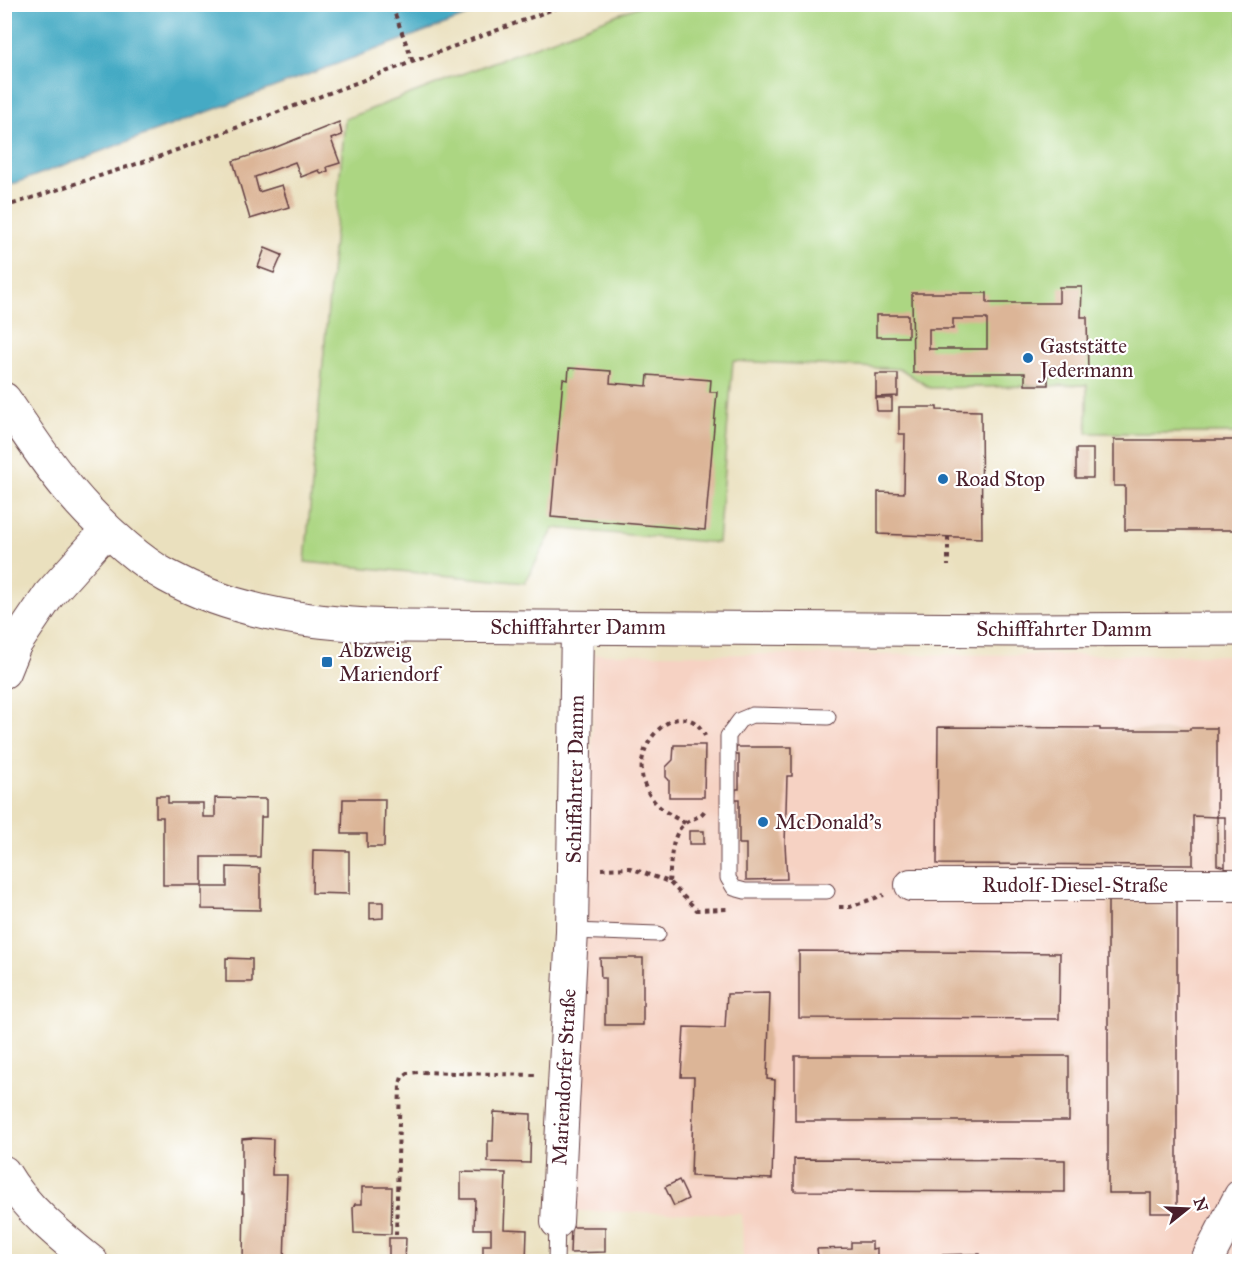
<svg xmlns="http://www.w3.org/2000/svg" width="1244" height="1266" font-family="'IM FELL Great Primer',serif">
<rect width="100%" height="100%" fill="#fff"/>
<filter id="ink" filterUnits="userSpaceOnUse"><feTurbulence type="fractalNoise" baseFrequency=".0167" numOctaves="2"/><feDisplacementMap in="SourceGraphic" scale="12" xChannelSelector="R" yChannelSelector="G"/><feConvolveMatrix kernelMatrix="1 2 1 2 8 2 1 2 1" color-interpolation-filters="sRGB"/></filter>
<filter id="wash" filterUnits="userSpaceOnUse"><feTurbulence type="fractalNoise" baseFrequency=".008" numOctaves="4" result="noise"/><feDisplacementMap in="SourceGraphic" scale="24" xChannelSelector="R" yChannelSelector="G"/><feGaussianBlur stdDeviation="1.35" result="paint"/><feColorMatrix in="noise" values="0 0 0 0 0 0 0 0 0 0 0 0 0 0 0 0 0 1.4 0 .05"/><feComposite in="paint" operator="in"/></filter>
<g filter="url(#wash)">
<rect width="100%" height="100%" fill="#eae0be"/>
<path fill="#f6d2c3" d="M595,654l644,1v606h-496l-1,-47 -167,-3z"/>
<path fill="#acd682" stroke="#7b7a56" stroke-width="1.5" d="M642,5h597v428h-152v-48l-157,3 -29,-19 -168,-8 -15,182 -164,-15 -29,55 -220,-21 40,-443z"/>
<path fill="#44aac4" stroke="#476478" stroke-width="1.5" d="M5,4h491v1l-491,182z"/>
<g id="blocks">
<g fill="#dcb597" fill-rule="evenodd">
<path d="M339,122l3,13 -11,4 9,24 -13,4 1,4 -7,3 -2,-4 -18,7 -6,-15 -40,15 4,15 23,-7 7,22 -39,12 -17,-58 41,-13z"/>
<path d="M265,248l17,7 -8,18 -16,-6z"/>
<path d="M1059,287h23l-1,30h6l1,58h-35v-2h-5v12h-23v-12h-112l-1,-80h75v10h72zM953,319h34v30h-58v-20h24z"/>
<rect x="876" y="315" width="32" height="22"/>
<path d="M569,368l42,3 -1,12 37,3 1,-11 63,5 -1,12h7l-12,138 -154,-13 12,-138 5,1z"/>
<path d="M876,374h22v22l-22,1z"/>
<path d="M876,398h16v13h-15z"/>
<path d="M899,407h38v3l44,1 1,127 -104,-4v-42l26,1 1,-59h-6z"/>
<path d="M1114,440h126v90h-115v-44h-11z"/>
<rect x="1076" y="449" width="17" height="29"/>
<path d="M938,727l162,1v2h90v-2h27v89l-24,-1v49l-256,-1z"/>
<path d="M674,745h31l-1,52h-35v-17l-3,-3v-10l7,-7z"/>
<path d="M736,747h56v29h-5l-2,68 2,35 -41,1v-36h-7v-45h-4l1,-10h3v-34h-3z"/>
<path d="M156,796h12v7h35v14h12v-19l51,1v18h-5l-1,40h-58v28h-39v-68h-7z"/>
<path d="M343,799h42l-1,48h-17v-13h-25z"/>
<path d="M1217,817h8v50l-8,-2z"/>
<rect x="689" y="831" width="15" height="13"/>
<path d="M313,850l36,1v43l-37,-1z"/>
<path d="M227,867l33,1v42l-58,-1v-22h25z"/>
<path d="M1108,899h69v314h-26v-20h-43z"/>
<path d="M370,902h13v16l-13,1z"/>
<path d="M799,951l261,2 -1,66 -260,-1z"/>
<path d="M226,958l26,1v23h-26z"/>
<path d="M600,958h43v67h-38v-47h-4z"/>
<path d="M770,993l-3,86 8,1 -3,99 -81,-3 3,-99h-13l3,-50 41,1 2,-34z"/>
<rect x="795" y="1056" width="274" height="65"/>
<path d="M494,1112l37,2 -1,49 -42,-1v-21h5z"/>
<path d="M252,1138l21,1 -1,36h15l-3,87h-41l1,-68h-2v-55z"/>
<path d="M794,1159l271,1v32l-271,-1z"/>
<path d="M461,1172l45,1 -2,56 23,1 -1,32h-43v-17h8v-16h-17l1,-30h-14z"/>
<path d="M679,1180l9,19 -14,7 -9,-19z"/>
<path d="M362,1187h30l-1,47 -37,-1 -1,-25 2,-4h7z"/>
<path d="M571,1227h34v25l-35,1z"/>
<path d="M389,1238h17l-1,24h-16z"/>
<path d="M851,1242h21v7l5,-1v14h-69l10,-6 -1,-7 34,-1z"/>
<path d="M980,1254v8h-44v-7z"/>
</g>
</g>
</g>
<g filter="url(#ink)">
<use href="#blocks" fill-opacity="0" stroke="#623c41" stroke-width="1.5"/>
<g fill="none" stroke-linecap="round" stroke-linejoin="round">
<g stroke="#623c41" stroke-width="17">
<g id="lane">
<path d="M827,891h-82l-11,-3 -6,-10v-142l12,-16 12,-5 76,2"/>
<path d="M572,931l86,3"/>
<path d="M556,1262l1,-40"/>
</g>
</g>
<g stroke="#623c41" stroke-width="34">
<g id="street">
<path d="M4,672l11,-27 34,-50 58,-65"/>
<path d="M911,885h329"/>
<path d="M4,1172c21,36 56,64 88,90"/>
<path d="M557,1222l15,-291 5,-303"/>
<path d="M1206,1262l34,-66"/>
</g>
</g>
<g stroke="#623c41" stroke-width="35">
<path id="secondary" d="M4,399c27,39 52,79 85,113 21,22 52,50 78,64 71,39 154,49 234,50l621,4 218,-1"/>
</g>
<g stroke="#623c41" stroke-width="4" stroke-dasharray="4.5 4.5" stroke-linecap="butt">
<path d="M392,6l21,56"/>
<path d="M4,207l154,-50 409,-153"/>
<path d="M948,537v29"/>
<path d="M685,823c-13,-7 -28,-15 -36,-29 -29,-47 35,-105 56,-58"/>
<path d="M601,869l29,-1 39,14 28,28 30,-1"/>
<path d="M669,882c2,-17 1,-46 15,-58 8,-7 17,-5 22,-16"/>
<path d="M839,907h11l34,-12"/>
<path d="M396,1235l4,-151 2,-7 6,-4 10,-1 117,3"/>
</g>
<use href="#lane" stroke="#fff" stroke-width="15"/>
<use href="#street" stroke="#fff" stroke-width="32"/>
<use href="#secondary" stroke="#fff" stroke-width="33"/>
</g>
</g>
<g fill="#1f6fb2" stroke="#fff" stroke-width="2">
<circle cx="1028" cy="358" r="6"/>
<circle cx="943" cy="479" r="6"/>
<rect x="321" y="656" width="12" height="12" rx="3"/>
<circle cx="763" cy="822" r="6"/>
</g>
<g text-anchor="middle" stroke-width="4.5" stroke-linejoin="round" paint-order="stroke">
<g font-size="21" fill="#4a1f2b" stroke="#fff" text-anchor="start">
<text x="1040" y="353">Gaststätte<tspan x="1040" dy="24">Jedermann</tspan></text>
<text x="955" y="486">Road Stop</text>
<text x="339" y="657">Abzweig<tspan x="339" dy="24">Mariendorf</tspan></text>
<text x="775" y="829">McDonald's</text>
</g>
<g font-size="21" fill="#4a1f2b" stroke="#fff">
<text x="578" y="634">Schifffahrter Damm</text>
<text x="1064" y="636">Schifffahrter Damm</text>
<text transform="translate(575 779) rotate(-89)" y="7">Schiffahrter Damm</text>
<text x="1075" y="892">Rudolf-Diesel-Straße</text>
<text transform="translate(564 1077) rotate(-87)" y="7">Mariendorfer Straße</text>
</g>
</g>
<rect width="1244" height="1266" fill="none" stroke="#fff" stroke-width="24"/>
<g transform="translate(1187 1209) rotate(72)" stroke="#ffffff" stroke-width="4.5" paint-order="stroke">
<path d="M0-4.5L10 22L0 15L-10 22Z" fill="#4a1f2b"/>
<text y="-9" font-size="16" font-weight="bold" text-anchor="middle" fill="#4a1f2b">N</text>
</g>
</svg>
